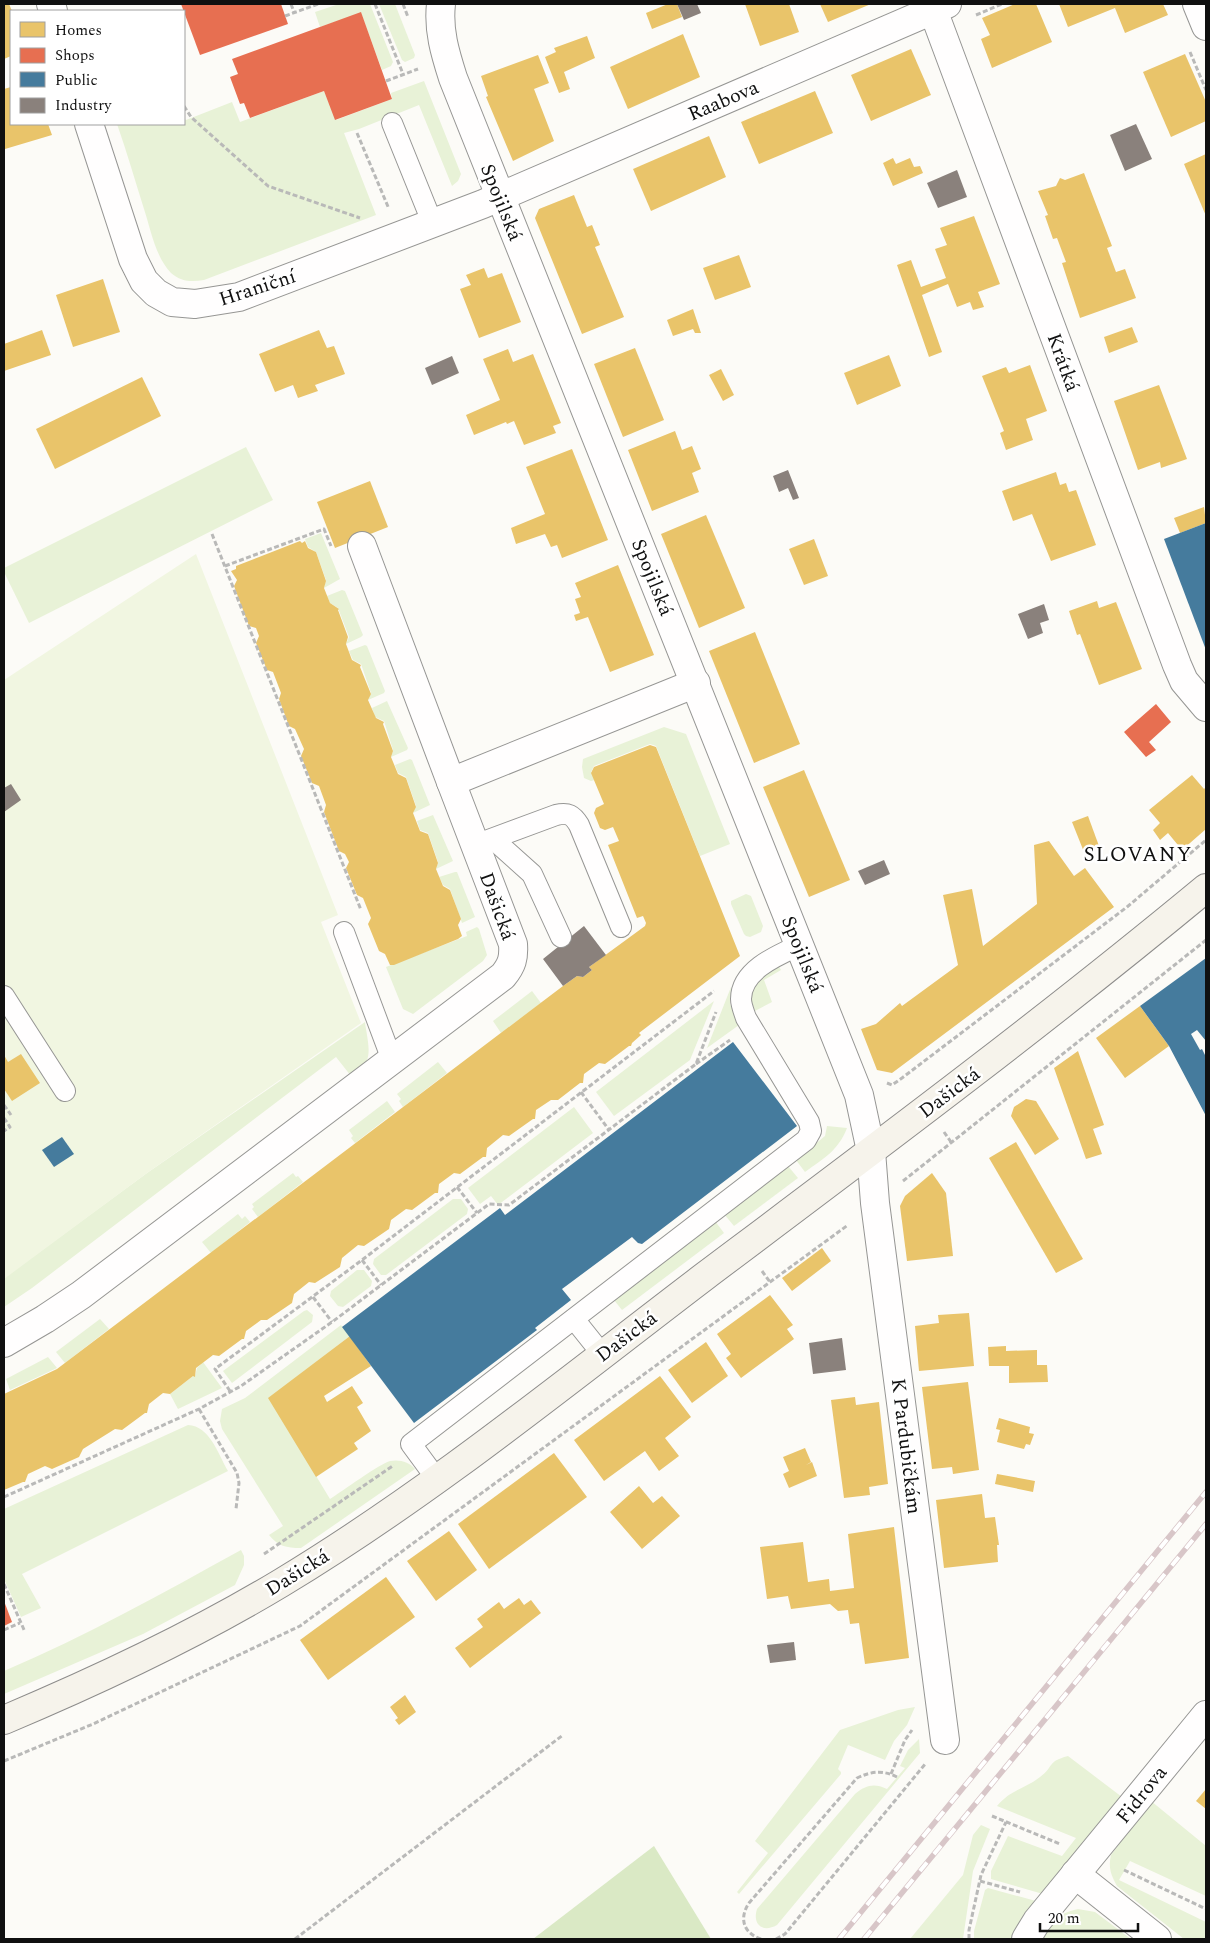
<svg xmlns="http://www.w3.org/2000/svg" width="1210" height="1943" font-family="Spectral,serif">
<rect width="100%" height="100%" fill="#fcfbf7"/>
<g fill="#e8f2d7">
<path d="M339,4h31l23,58 -2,4 -9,4 -21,-57 -41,14 -5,-15z"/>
<path d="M379,4h16l20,51 -1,3 -9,4 -3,-2z"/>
<path d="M424,81l37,93 -3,7 -6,5 -33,-81 -60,24 -15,4 32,82 -172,65c-12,2 -23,2 -33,-7 -16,-17 -20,-43 -27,-64 -9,-28 -17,-57 -27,-85h67v-5l2,1 46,-18 8,20 84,-31 12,29 56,-21 -1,-6z"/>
<path d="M246,447l27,53 -244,123 -25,-51v-4z"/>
<path d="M321,533l19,46 -16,9 2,-8 -10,-28 -8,-5 -3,-8z"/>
<path d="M342,590l3,1 18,44 -2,2 -15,7 3,-7 -11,-29 -8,-5 -3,-7z"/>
<path d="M365,645l2,1 18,45 -1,2 -16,7 3,-7 -10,-29 -8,-4 -4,-9z"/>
<path d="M387,701l21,47 -1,2 -16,7 2,-7 -9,-29 -9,-4 -3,-9z"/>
<path d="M664,727l22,7 44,110 -30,12 -44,-110 -6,-2 -56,22 -3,6 4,8 -4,1 -7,-3 -2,-11 1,-8z"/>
<path d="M410,759l2,1 18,45 -17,8 3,-7 -10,-29 -8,-4 -3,-8z"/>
<path d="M433,815l20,46 -17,8 2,-7 -10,-29 -8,-3 -3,-9z"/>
<path d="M455,872h2l18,45 -13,6 -12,-34 -7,-4 -4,-8z"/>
<path d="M746,894l5,2 12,30 -2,6 -11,5 -4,-1 -2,-2 -13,-30v-3z"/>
<path d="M477,927l2,2 8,26 -4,6 -70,53 -10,-5 -17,-42 81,-31 -1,-4z"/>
<path d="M778,965l3,5 -17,10 8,22 -17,9c-11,-24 6,-33 23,-46z"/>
<path d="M731,987l-1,17 9,21 -32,23z"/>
<path d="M532,991l9,12 -40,30 -8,-12z"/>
<path d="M714,1001l-24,59 -76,56 -18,-24z"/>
<path d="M365,1022c1,11 7,30 1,40 -3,6 -11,10 -15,14l-15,-19 -304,231 -28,19v-29l143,-105z"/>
<path d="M438,1062l9,11 -44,34 -4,-6 2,-2 -4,-5z"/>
<path d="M387,1101l8,11 -40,31 -4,-5 2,-2 -4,-6z"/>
<path d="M574,1107l19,26 -95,72 -7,-9 -11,8 -12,-16z"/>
<path d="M827,1126l20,2c-9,23 -23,30 -42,44l-9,-12 29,-24z"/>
<path d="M788,1166l10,12 -64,48 -10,-12z"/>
<path d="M293,1173l3,4 2,-1 5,6 -45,35 -6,-8 2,-2 -2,-3z"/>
<path d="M453,1199h8l7,10 -1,5 -81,61h-5l-8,-11 1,-5z"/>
<path d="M238,1214l4,5 3,-3 5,6 -39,31 -9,-11z"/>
<path d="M715,1221l9,12 -102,77 -8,-10z"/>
<path d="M357,1270h7l8,11 -1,5 -28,21 -5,-1 -8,-10 1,-5z"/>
<path d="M307,1310l6,5 -1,7 -80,61 -9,-12 81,-60z"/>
<path d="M100,1319l9,10 -44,34 -9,-11z"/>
<path d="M341,1325l9,11 -81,62 61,101c11,-7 51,-36 60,-38 9,-2 20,1 25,8l-114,79c-15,0 -23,-2 -32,-13l14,-9 -61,-97 -2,-8 2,-12 23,-11z"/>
<path d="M48,1357l9,11 -47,22 -4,-11z"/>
<path d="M203,1362l19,26 -44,21 -8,-15 23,-18h2l2,-8z"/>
<path d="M188,1425c22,1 30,29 40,46l-206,103 19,34 -20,9 -17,-38v-70z"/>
<path d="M241,1550l3,6v9l-9,20 -92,49 -139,60v-23c82,-35 159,-78 237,-121z"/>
<path d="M915,1707l-8,18 -13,16 -9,19 -37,-15 -10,24 3,3v2l-102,120 -2,-2 31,-39 -13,-12 85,-111 58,-20z"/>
<path d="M919,1739l1,14 -143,172c-14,8 -25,0 -20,-16l98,-115c11,-9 19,-11 32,-5l18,-21 -5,-2 8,-16z"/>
<path d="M1068,1756l54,41 -79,97 -52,-15v-8l17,-35 54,20 14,-18 -79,-32c14,-17 28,-17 43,-29 15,-11 6,-15 28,-21z"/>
<path d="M1151,1801l55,45v50l-76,-35 -11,19 87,42v17h-22l-67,-53c-6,-11 -9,-18 -6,-31z"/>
<path d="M981,1825l9,4 -17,42 -10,68h-53l53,-64 10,-40z"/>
<path d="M988,1888l48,13 -7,9 -17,29h-38v-8l11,-41z"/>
<path d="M1078,1909l17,3 36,27h-92c12,-17 17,-25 39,-30z"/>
</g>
<path fill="#dae9c5" d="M654,1846l57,93h-178z"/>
<path fill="#f1f6e1" d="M196,554l142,361 -17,7 40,101 -214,150 -143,106v-599z"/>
<g fill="#e9c46a">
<path d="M4,4h5l3,7 -1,45 -7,3z"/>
<path d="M668,4h9l5,13 -30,12 -6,-16z"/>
<path d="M745,4h44l10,28 -39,14z"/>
<path d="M820,4h51l-43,18z"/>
<path d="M1015,4h21l16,38 -60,26 -11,-29 9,-4 -8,-17z"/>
<path d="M1059,4h104l5,11 -43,18 -10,-25 -47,19z"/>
<path d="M683,34l17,43 -72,32 -18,-42z"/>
<path d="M587,36l8,22 -31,14 6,17 -11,4 -14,-36 11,-5 -2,-4z"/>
<path d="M911,49l20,46 -60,26 -20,-46z"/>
<path d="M1185,54l21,48v19l-35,16 -28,-65z"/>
<path d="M538,55l11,28 -15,6 20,52 -41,20 -27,-64 2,-1 -7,-20z"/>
<path d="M11,87v37h37l4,11 -47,14 -1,-4v-56z"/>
<path d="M815,91l18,42 -74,31 -18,-42z"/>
<path d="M709,136l17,41 -75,34 -18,-42z"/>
<path d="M1206,154v62l-22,-52z"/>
<path d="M893,158l3,6 14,-6 4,9 6,-1 3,7 -30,13 -10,-23z"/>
<path d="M1084,173l28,73 -5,2 9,24 9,-3 11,29 -56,20 -18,-55 4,-1 -9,-24 -4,1 -8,-23 3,-1 -10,-24 18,-5 4,-8 5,2z"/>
<path d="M574,195l13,32 5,-2 8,20 -5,2 29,70 -42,17 -47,-116 4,-9z"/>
<path d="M974,216l26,68 -22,8 6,15 -11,3 -3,-8 -13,5 -9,-23 -26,11 20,57 -13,5 -32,-92 14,-5 10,27 25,-9 -11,-29 12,-4 -7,-17z"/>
<path d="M739,255l12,32 -36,13 -12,-32z"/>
<path d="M484,268l4,10 14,-5 19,49 -42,16 -19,-49 11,-4 -5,-10z"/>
<path d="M103,279l17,53 -47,15 -17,-52z"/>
<path d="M693,309l8,24h-6l-2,-4 -20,7 -6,-16z"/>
<path d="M1132,327l6,15 -29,11 -5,-16z"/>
<path d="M42,330l9,25 -47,16v-27z"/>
<path d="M319,330l8,18 7,-2 11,28 -30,11 3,6 -20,7 -5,-13 -18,7 -16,-38z"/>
<path d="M635,348l29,72 -41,17 -29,-73z"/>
<path d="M508,349l5,13 20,-8 28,69 -8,3 3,7 -32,12 -10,-24 -7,3 -1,-2 -32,13 -8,-20 34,-15 -17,-41z"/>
<path d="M889,355l12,31 -44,19 -13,-32z"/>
<path d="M1030,365l17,46 -21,8 7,21 -27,10 -6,-17 4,-2 -22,-55 24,-9 3,6z"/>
<path d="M721,369l13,26 -11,6 -14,-26z"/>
<path d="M142,377l19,39 -106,53 -19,-40z"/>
<path d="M1159,385l28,74 -26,9 -1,-6 -22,8 -24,-69z"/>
<path d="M675,431l7,19 10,-4 9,23 -9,4 7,19 -47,19 -24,-61z"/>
<path d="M572,449l36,91 -46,18 -5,-13 -6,2 -6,-13 -29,10 -5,-16 34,-14 -19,-47z"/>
<path d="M1056,472l4,13 6,-2 3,9 7,-2 20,55 -45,16 -19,-47 -19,7 -11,-30z"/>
<path d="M370,481l18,46 -53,21 -18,-46z"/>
<path d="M1204,507l2,16 -26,10 -6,-15z"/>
<path d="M706,515l39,93 -46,20 -38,-94z"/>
<path d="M814,539l14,37 -24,9 -15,-36z"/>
<path d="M300,541l2,2 3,-2 3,7 8,4 10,29 -2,7 6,15 9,6 -1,1 10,27 -2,7 6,16 9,5 -1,2 11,27 -3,6 8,18 8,4 -1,2 10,27 -2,6 7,17 8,4 10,29 -3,6 7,18 8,3 10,29 -2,6 7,17 7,4 11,29 -3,6 4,11 -4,3 -64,26h-4l-5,-11 -6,-3 -11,-27 3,-6 -8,-20 -6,-3 -11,-27 3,-6 -4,-8 -6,-3 -15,-39 2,-7 -7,-19 -7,-3 -11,-27 3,-7 -9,-20 -6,-3 -10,-27 2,-6 -8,-21 -6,-2 -11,-27 3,-7 -3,-8 -7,-2 -15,-40 3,-6 -6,-9 5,-2v-3z"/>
<path d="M618,565l36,90 -44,17 -22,-55 -12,4 -2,-6 6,-2 -5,-14 6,-2 -6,-14z"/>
<path d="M1097,601l2,7 17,-6 26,67 -43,16 -19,-51 -3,1 -8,-24z"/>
<path d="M755,632l45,112 -46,19 -45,-112z"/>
<path d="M650,745l6,2 84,209 -101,77 2,2 -9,8 -1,3h-2l-24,18 -6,-1 -15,11 -1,9h-3l-22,17h-7l-15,10 -1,9h-2l-24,17 -6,-1 -16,13 -1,9h-3l-23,17 -6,-1 -15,11 -1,9h-3l-23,17 -6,-1 -15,11 -2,9 -25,17 -6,-1 -16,13 -2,9 -25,16 -6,-1 -15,12 -2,9 -25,17h-6l-15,11 -2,8h-2l-23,17 -6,-1 -17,13 -1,9 -2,-1 -23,18 -7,-1 -14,11 -2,9h-2l-23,17 -7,-1 -32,20 -4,8 -27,12 -7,-3 -17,8 -3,8h-2l-19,8v-96l53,-25 506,-383 14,-10 6,1 9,-7 -3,-3 56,-41 1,-3 -3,-7 -6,2 -29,-73 11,-4 -6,-14 -8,3 -5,-2 -6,-15 2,-5 8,-4 -13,-31 3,-6z"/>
<path d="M804,770l46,110 -41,17 -46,-110z"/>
<path d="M1192,775l12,14 2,-2v42l-24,21 -14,-17 -8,7 -7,-10 7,-7 -11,-13z"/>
<path d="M1088,816l11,30 -15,6 -12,-30z"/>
<path d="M1049,841l25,35 11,-8 29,39 -222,166 -15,-3 -16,-41 15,-5 24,-21 2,3 56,-41 -15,-70 29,-6 11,57 54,-42 -3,-59z"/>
<path d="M1140,1006l29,40 -44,32 -29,-40z"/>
<path d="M1078,1051l26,74 -11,4 9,25 -16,5 -32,-91z"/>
<path d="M21,1054l19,29 -28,18 -8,-12v-34l4,7z"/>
<path d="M1026,1099l10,2 23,38 -24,16 -24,-39 3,-9z"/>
<path d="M1016,1142l67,117 -27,14 -67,-115z"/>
<path d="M932,1173l14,20 7,63 -46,5 -7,-55 5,-10z"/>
<path d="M822,1248l9,13 -39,30 -10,-13z"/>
<path d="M770,1295l23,30 -6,4 7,10 -53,39 -15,-20 5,-4 -14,-20z"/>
<path d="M969,1313l5,53 -55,5 -4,-45 24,-3 -1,-8z"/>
<path d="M350,1336l21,30 -47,30 3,6 25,-16 11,17 -6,4 14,24 -17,12 4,6 -42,28 -48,-79z"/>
<path d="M706,1342l22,34 -36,27 -24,-33z"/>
<path d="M1006,1346v5l31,-1v15h10l1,17 -39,1v-17h-20l-1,-19z"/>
<path d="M660,1376l31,41 -26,21 14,18 -20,15 -14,-20 -41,30 -30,-41z"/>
<path d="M968,1382l11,88 -26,4 -1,-7 -20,2 -10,-82z"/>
<path d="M855,1397l1,8 23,-3 9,82 -19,3 1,8 -26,3 -13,-98z"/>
<path d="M999,1418l31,9 -1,6 5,1 -4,11 -4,-1 -2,5 -27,-7 3,-12 -4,-1z"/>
<path d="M805,1448l6,14 -5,3 6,-3 5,14 -28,12 -6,-14 6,-3 -6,-14z"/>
<path d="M554,1453l33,44 -98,72 -31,-45z"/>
<path d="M997,1474l38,7 -2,11 -38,-8z"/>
<path d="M639,1486l14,17 9,-7 18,20 -38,33 -32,-37z"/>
<path d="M982,1494l3,24 10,-1 4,28h-2l1,17 -54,6 -8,-68z"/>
<path d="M894,1527l15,131 -44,6 -6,-41 -9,1 -2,-14 -10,1 -8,-7 -39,5 -3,-13 -21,3 -7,-52 43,-5 5,40 21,-3 1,12 24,-3 -6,-54z"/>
<path d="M449,1531l28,39 -41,31 -29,-40z"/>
<path d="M386,1577l29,40 -87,63 -28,-40z"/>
<path d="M519,1598l5,7 7,-5 10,13 -71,55 -15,-20 28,-21 -6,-8 22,-17 5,7z"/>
<path d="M405,1695l11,17 -17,13 -4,-5 3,-2 -8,-11z"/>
<path d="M1206,1789v20l-10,-8z"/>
</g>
<g fill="#e76f51">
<path d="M181,4h100l7,20 -88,31z"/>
<path d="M361,12l31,87 -57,21 -11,-29 -74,27 -6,-15 -4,1 -10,-27 8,-3 -6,-15z"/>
<path d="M1156,704l15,18 -22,20 7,8 -10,7 -22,-25z"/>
<path d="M4,1601l8,21 -8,4z"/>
</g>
<g fill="#457b9d">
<path d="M1206,523v127l-42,-111z"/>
<path d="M1206,958v83l-9,-11 -6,4 9,16 2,-1 4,8v59l-37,-70 -29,-40z"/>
<path d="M733,1042l64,84 -155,118 -4,-1 -6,-6 -70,52 9,11 -36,28 2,2 -123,93 -72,-96 158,-119 5,7z"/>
<path d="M62,1137l12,17 -20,13 -12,-17z"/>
</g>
<g fill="#8a817c">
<path d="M677,4h20l4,9 -17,7z"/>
<path d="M1136,124l16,35 -27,12 -15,-36z"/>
<path d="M957,170l10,27 -29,11 -11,-25z"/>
<path d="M452,356l7,17 -27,12 -7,-17z"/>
<path d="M788,470l11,28 -6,2 -5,-12 -9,4 -6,-16z"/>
<path d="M1044,604l5,16 -9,3 3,10 -15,6 -10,-25z"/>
<path d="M11,784l10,16 -17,12v-24z"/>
<path d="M884,860l6,14 -25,11 -7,-14z"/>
<path d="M584,926l22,29 -17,12 3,3 -9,7 -6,-1 -14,10 -20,-27z"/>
<path d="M842,1338l4,32 -33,4 -4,-31z"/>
<path d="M794,1642l2,18 -26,3 -3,-18z"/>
</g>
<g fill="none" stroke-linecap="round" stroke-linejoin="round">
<g stroke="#969694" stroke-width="22">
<g id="lane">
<path d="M392,123l40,99"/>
<path d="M493,839l39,35 29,63"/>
<path d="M475,845l81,-30c12,-3 17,0 23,10l42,102"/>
<path d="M344,932l48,128"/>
<path d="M4,996l61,95"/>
<path d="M574,1319l28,35"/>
<path d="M436,1478l-25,-34 395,-304 5,-9 -2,-9 -63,-104c-2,-6 -5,-13 -5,-19 0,-29 37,-44 59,-54"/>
</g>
</g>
<g stroke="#969694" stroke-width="30">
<g id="street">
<path d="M51,4l2,7"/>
<path d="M441,4c-3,26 4,49 12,74l406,1017 12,56 4,52 70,537"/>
<path d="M1197,4l9,22"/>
<path d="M933,10l244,655 7,16 22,26"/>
<path d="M89,124l44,135 11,22 12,12 16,9 23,2 44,-7 244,-93 464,-200"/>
<path d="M362,546l89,236"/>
<path d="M4,1343l41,-24 36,-24 422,-319c9,-11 11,-18 10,-32l-62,-162 245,-99"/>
<path d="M1075,1874l82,65"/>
<path d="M1026,1939l11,-18 169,-206"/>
</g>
</g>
<g stroke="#8d8c8b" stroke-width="30">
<path id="secondary" d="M4,1720c95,-40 189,-84 277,-137 149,-90 286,-202 424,-307 169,-127 338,-253 501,-388"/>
</g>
<g stroke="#b9b9b8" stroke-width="3" stroke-dasharray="5 2.5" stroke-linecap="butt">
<path d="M291,4l3,8"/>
<path d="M375,4l28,70"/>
<path d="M403,4l5,13"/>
<path d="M976,15l26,-11"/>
<path d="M285,16l33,-12"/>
<path d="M1190,52l16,38"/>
<path d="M386,81l32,-12"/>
<path d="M184,106l7,11 77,69 92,32"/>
<path d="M357,133l32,76"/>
<path d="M212,534l149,376"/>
<path d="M225,566l99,-37 7,17"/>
<path d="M696,1064l34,-24"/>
<path d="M887,1083l5,2 10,-7 225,-171 79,-67"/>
<path d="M581,1092l28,38"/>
<path d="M4,1105l7,10"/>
<path d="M4,1118l6,9 -6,4"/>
<path d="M944,1132l7,10"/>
<path d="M903,1181l303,-241"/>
<path d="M457,1187l20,26"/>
<path d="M362,1260l19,25"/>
<path d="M762,1271l8,11"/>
<path d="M313,1297l19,25"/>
<path d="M230,1391l-15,-22 147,-109 352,-269"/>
<path d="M199,1409l38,64 2,10 -3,26"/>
<path d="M4,1497l195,-88 42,-23 91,-64 157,-118 20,1 187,-141 20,-52"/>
<path d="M264,1554l130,-89"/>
<path d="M4,1584l21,48"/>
<path d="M4,1630l16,-7"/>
<path d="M4,1761l89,-37 207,-98 548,-401"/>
<path d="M891,1774l14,-34 7,-10"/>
<path d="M992,1816l68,28"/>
<path d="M1124,1870l82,39"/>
<path d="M980,1881l40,11"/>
<path d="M295,1939l268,-204"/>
<path d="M761,1939c-18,-6 -22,-21 -12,-36l108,-125c15,-7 26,-8 40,-1"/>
<path d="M776,1939l9,-5 141,-171"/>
<path d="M969,1939v-9l12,-55 25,-53"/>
</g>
<use href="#lane" stroke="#fffefe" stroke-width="20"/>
<use href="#street" stroke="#fffefe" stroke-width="28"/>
<use href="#secondary" stroke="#f6f3eb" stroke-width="28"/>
<g stroke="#d8c6c8" stroke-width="5.5">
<g id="rail">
<path d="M839,1939l367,-447"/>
<path d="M864,1939l342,-415"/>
</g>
</g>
<use href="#rail" stroke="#fff" stroke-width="4" stroke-dasharray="11" stroke-linecap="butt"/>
</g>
<g text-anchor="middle" stroke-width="5" stroke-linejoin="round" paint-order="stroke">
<g font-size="20" fill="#101010" stroke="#fff">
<text transform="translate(723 100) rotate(-23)" y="7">Raabova</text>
<text transform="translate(502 202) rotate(68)" y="7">Spojilská</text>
<text transform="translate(257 287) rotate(-18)" y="7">Hraniční</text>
<text transform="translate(1064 362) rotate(70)" y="7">Krátká</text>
<text transform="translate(653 577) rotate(68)" y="7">Spojilská</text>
<text transform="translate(498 906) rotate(70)" y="7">Dašická</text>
<text transform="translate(803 954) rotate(68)" y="7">Spojilská</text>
<text transform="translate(949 1092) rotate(-37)" y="7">Dašická</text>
<text transform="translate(626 1336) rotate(-37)" y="7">Dašická</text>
<text transform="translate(907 1446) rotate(83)" y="7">K Pardubičkám</text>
<text transform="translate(297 1572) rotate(-32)" y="7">Dašická</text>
<text transform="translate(1141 1794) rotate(-51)" y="7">Fidrova</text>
</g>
<g font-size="21" letter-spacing="1" fill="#101010" stroke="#fff">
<text x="1138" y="861">SLOVANY</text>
</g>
</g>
<rect width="1210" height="1943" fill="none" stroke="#101010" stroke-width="10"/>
<rect x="10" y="10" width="175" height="115" fill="#ffffff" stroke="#9f9f9f"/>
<rect x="20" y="22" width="25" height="15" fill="#e9c46a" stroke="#9f9f9f"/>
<text x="55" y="35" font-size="15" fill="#101010">Homes</text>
<rect x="20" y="48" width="25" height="15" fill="#e76f51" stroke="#9f9f9f"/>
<text x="55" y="60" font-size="15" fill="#101010">Shops</text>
<rect x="20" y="72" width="25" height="15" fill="#457b9d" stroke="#9f9f9f"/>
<text x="55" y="85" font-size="15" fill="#101010">Public</text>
<rect x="20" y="98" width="25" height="15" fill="#8a817c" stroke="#9f9f9f"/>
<text x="55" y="110" font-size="15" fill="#101010">Industry</text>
<path d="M1040 1923v8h98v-8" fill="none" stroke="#101010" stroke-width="2.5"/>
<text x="1048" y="1923" font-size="15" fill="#101010" stroke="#ffffff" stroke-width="4" paint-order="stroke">20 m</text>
</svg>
